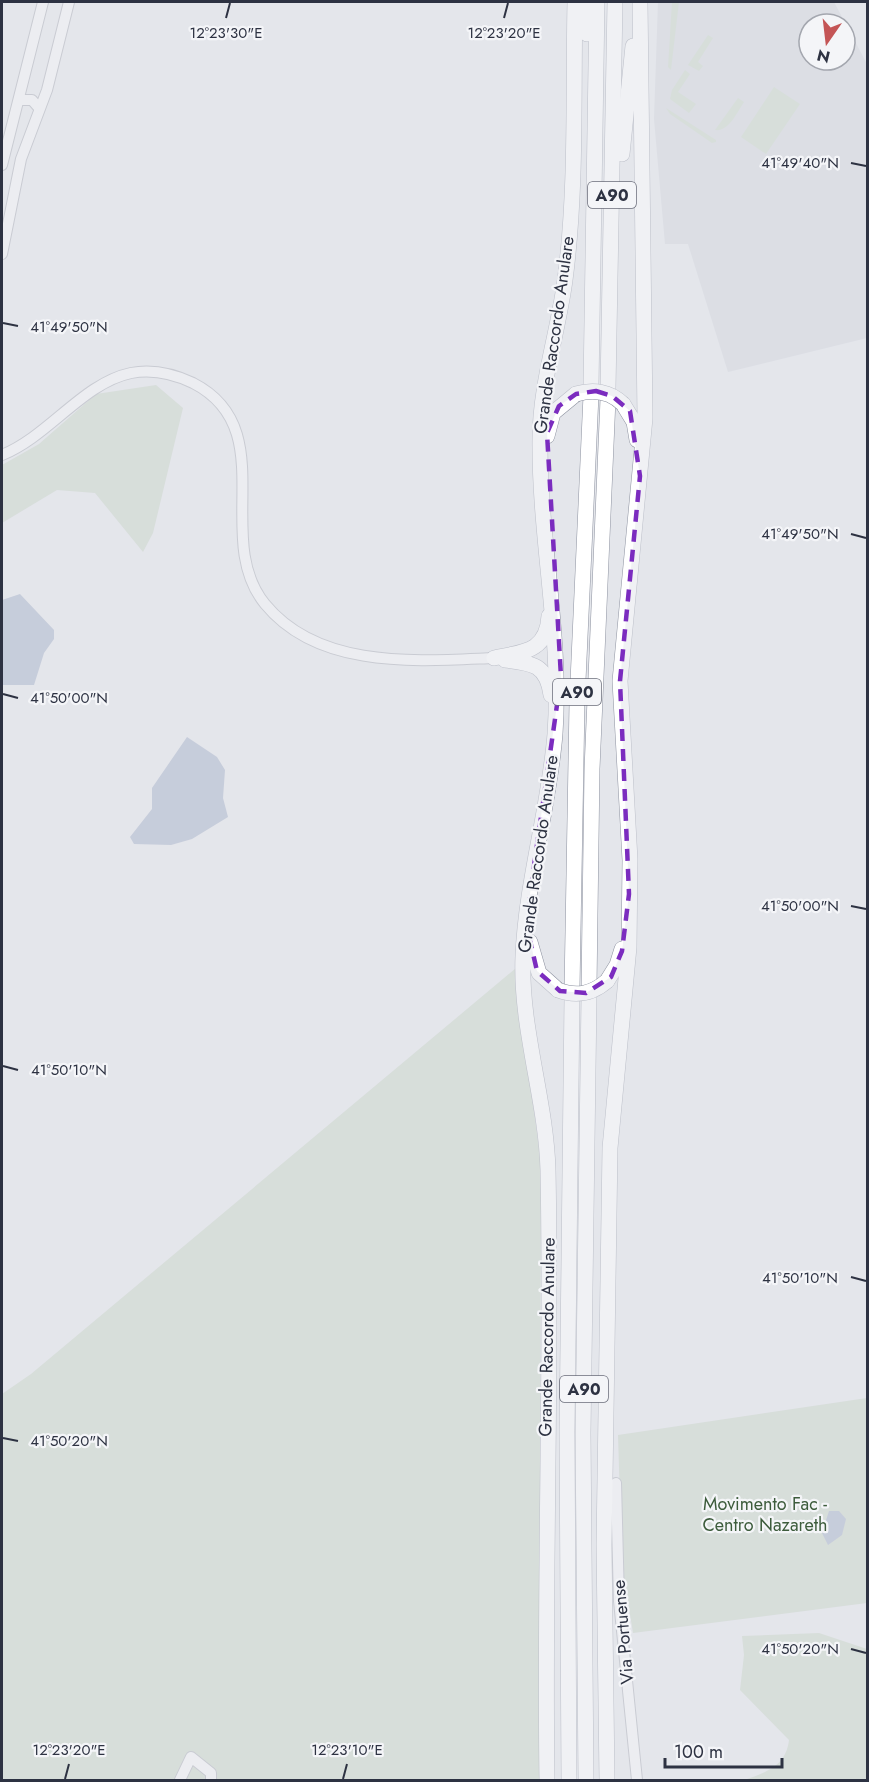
<svg xmlns="http://www.w3.org/2000/svg" width="869" height="1782" font-family="Jost,sans-serif">
<rect width="100%" height="100%" fill="#e4e6eb"/>
<path fill="#d2d5dc" fill-rule="evenodd" d="M658,2h176l33,62v274l-139,34 -40,-128h-23l-11,-125zM809,24h36v36h-36z"/>
<g fill="#c8d4c6">
<path d="M672,2h7l-8,68 -3,-3z"/>
<path d="M708,35l5,3 -15,24 5,4 -4,5 -11,-6z"/>
<path d="M685,70l5,4 -12,18 18,12 -7,9 -19,-14 2,-9z"/>
<path d="M774,87l26,17 -34,50 -25,-17z"/>
<path d="M738,98l6,4c-7,10 -15,30 -29,28z"/>
<path d="M666,108l50,32v2l-4,1 -42,-29z"/>
<path d="M156,385l27,23 -30,125 -10,19 -48,-59 -38,-3 -55,33v-58l37,-21 57,-50z"/>
<path d="M516,968l25,197 -2,615h-537v-386l29,-20z"/>
<path d="M867,1398v205l-234,30 -6,-37h-4l-5,-161z"/>
<path d="M819,1633l48,16v131h-123c23,-8 42,-14 45,-40l-49,-50 4,-35 -2,-19z"/>
</g>
<g fill="#a3afc7">
<path d="M20,594l34,36v9l-10,14 -10,32h-32v-85z"/>
<path d="M187,737l30,20 8,13 -2,28 5,19 -36,22 -21,6 -37,-1 -4,-7 22,-28v-21z"/>
<path d="M829,1511h10l7,8 -4,16 -14,10 -6,-12z"/>
</g>
<g fill="none" stroke-linecap="round" stroke-linejoin="round">
<g stroke="#a9acb5" stroke-width="12">
<g id="minor">
<path d="M20,100h12l7,8"/>
<path d="M2,165l41,-163"/>
<path d="M2,254l19,-95 26,-69 22,-88"/>
<path d="M2,455c47,-19 81,-72 129,-82 21,-4 43,1 62,10 90,46 18,155 72,221 54,66 153,57 229,54"/>
<path d="M616,1483l3,118 18,179"/>
<path d="M180,1780l11,-23 20,16v7"/>
</g>
</g>
<g stroke="#8d92a0" stroke-width="16">
<g id="highway">
<path d="M586,2l1,32"/>
<path d="M622,154l11,-108"/>
<path d="M591,386l6,-384"/>
<path d="M608,388l7,-386"/>
<path d="M623,404l11,18 3,18"/>
<path d="M547,436l6,-23 23,-19"/>
<path d="M494,658c29,-6 53,-6 55,-42"/>
<path d="M505,660c28,3 42,5 46,35"/>
<path d="M530,942l9,31 19,17"/>
<path d="M607,981l10,-16 5,-16"/>
<path d="M589,987l3,-218 16,-370"/>
<path d="M572,989l5,-286 14,-308"/>
<path d="M547,1780c-3,-203 5,-407 1,-610 -2,-71 -28,-142 -25,-214 3,-74 26,-147 32,-222 7,-99 -16,-196 -15,-295 0,-54 18,-106 25,-159 12,-92 8,-187 10,-278"/>
<path d="M569,1780l-2,-348 5,-433"/>
<path d="M586,1780l-3,-347 6,-436"/>
<path d="M607,1780l-3,-235 6,-397 19,-201 1,-87 -10,-179 25,-263 -5,-416"/>
</g>
</g>
<use href="#minor" stroke="#f7f7f9" stroke-width="10"/>
<use href="#highway" stroke="#fff" stroke-width="15"/>
<g stroke="#8d92a0" stroke-width="16" stroke-linecap="butt">
<g id="highway-bridge">
<path d="M576,394c17,-5 34,-3 47,10"/>
<path d="M558,990c19,7 34,4 49,-9"/>
</g>
</g>
<use href="#highway-bridge" stroke="#fff" stroke-width="15"/>
</g>
<path d="M0 0H869V1782H0ZM596,391l16,5 18,15 10,65 -20,205 9,213 -7,57 -11,26 -25,16 -26,-2 -23,-20 -8,-35 1,-42 31,-217 -14,-244 12,-27 17,-12z" fill="#e4e6eb" fill-opacity=".55" fill-rule="evenodd"/>
<path fill="none" stroke="#7b2cbf" stroke-width="4.5" stroke-dasharray="12 8" stroke-linejoin="round" d="M596,391l16,5 18,15 10,65 -20,205 9,213 -7,57 -11,26 -25,16 -26,-2 -23,-20 -8,-35 1,-42 31,-217 -14,-244 12,-27 17,-12z"/>
<path fill="none" stroke="#2d3242" stroke-width="2" d="M226,18l4,-15M504,18l4,-15M851,163l15,3M3,323l15,3M851,534l15,4M3,694l15,4M851,906l15,3M3,1066l15,4M851,1277l15,4M3,1438l15,3M851,1649l15,4M65,1779l4,-15M343,1779l4,-15"/>
<g text-anchor="middle" stroke-width="4.5" stroke-linejoin="round" paint-order="stroke">
<g fill="#f4f5f8" stroke="#696c79" stroke-width="1.5">
<rect x="588" y="182" width="48" height="26" rx="4.5"/>
<rect x="553" y="679" width="48" height="26" rx="4.5"/>
<rect x="560" y="1376" width="48" height="26" rx="4.5"/>
</g>
<g font-size="16" font-weight="bold" fill="#2d3242">
<text x="612" y="201">A90</text>
<text x="577" y="698">A90</text>
<text x="584" y="1395">A90</text>
</g>
<g font-size="18" fill="#2d3242" stroke="#f4f5f8">
<text transform="translate(554 335) rotate(-82)" y="6">Grande Raccordo Anulare</text>
<text transform="translate(538 854) rotate(-82)" y="6">Grande Raccordo Anulare</text>
<text transform="translate(547 1337) rotate(-89)" y="6">Grande Raccordo Anulare</text>
<text transform="translate(623 1632) rotate(-95)" y="6">Via Portuense</text>
</g>
<g font-size="18" fill="#3d5c3c" stroke="#f4f5f8">
<text x="765" y="1510">Movimento Fac -<tspan x="765" dy="21">Centro Nazareth</tspan></text>
</g>
</g>
<g font-size="15" text-anchor="middle" fill="#2d3242" stroke="#f4f5f8" stroke-width="4.5" stroke-linejoin="round" paint-order="stroke">
<text x="226" y="38">12°23'30"E</text>
<text x="504" y="38">12°23'20"E</text>
<text x="800" y="168">41°49'40"N</text>
<text x="69" y="332">41°49'50"N</text>
<text x="800" y="539">41°49'50"N</text>
<text x="69" y="703">41°50'00"N</text>
<text x="800" y="911">41°50'00"N</text>
<text x="69" y="1075">41°50'10"N</text>
<text x="800" y="1283">41°50'10"N</text>
<text x="69" y="1446">41°50'20"N</text>
<text x="800" y="1654">41°50'20"N</text>
<text x="69" y="1755">12°23'20"E</text>
<text x="347" y="1755">12°23'10"E</text>
</g>
<rect width="869" height="1782" fill="none" stroke="#2d3242" stroke-width="6"/>
<g transform="translate(827 42) rotate(194)"><circle r="28" fill="#f4f5f8" stroke="#a4a7af" stroke-width="1.5"/>
<path d="M0-4.5L10 22L0 15L-10 22Z" fill="#c45556"/>
<text y="-9" font-size="16" font-weight="bold" text-anchor="middle" fill="#2d3242">N</text>
</g>
<path d="M665 1758v9h117v-9" fill="none" stroke="#2d3242" stroke-width="3"/>
<text x="674" y="1758" font-size="18" fill="#2d3242" stroke="#f4f5f8" stroke-width="4.5" paint-order="stroke">100 m</text>
</svg>
